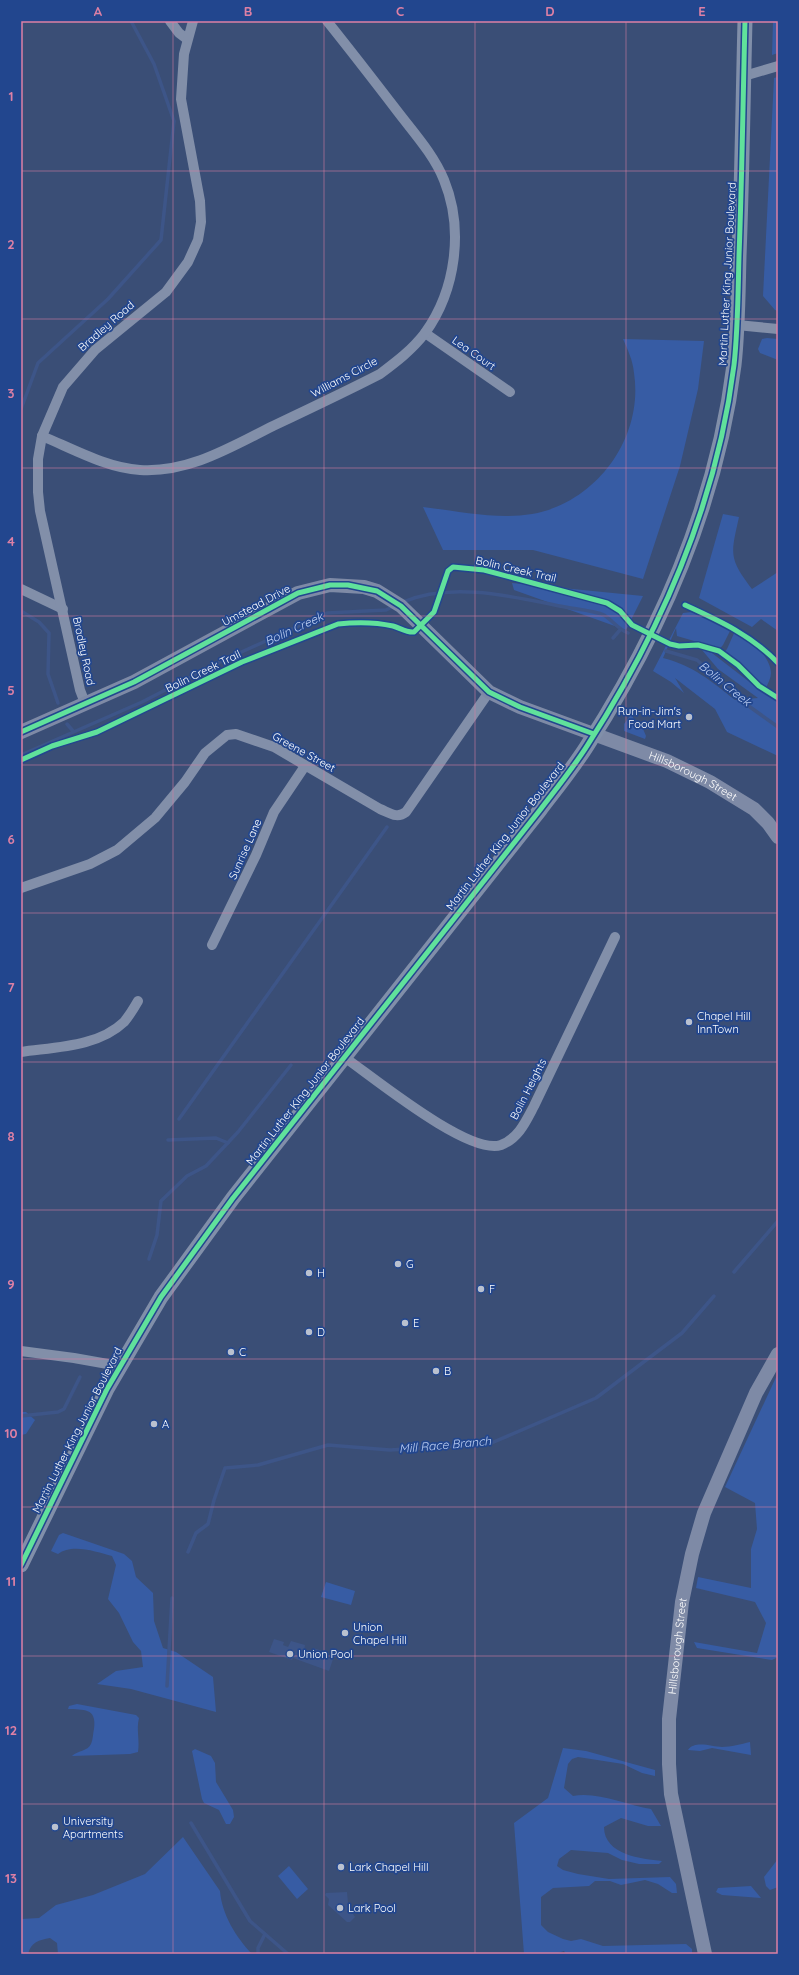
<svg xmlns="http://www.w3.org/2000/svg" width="799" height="1975" font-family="Quicksand,sans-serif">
<rect width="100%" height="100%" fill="#3a4e76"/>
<g fill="#375ca4">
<path d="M773,21h5v32l-6,2z"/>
<path d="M778,77v234l-3,-1 -12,-14 11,-218z"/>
<path d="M767,338l11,1v21l-18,-7 -2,-4 4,-10z"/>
<path d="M623,339l81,2 -6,48 -18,77 -37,113 -110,-29h-90l-20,-43c35,4 74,13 109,7 64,-11 112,-76 102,-141 -1,-12 -6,-23 -11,-34z"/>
<path d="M723,514l16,3c-8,37 -11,40 13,72l26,-17v59l-17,-12 -9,8 -53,-29z"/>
<path d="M512,583l131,13 -17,34 -112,-40z"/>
<path d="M692,612l39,17 -8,16 -6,7 -16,-9 -24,-7 -1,-8 -13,30c31,8 48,23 72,42l23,-2 -40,-29 -16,-19 10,3 40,31 26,14v58l-51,-24 -12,-23 -40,-31 9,15 -13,-11 -18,-11 30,-58z"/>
<path d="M735,631c14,8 35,24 36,42 0,5 -3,10 -5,15l-17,-10 -28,-22 6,-7z"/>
<path d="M632,713l1,5 8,6 5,12 -1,3 -21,-8v-7z"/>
<path d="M778,1373v284l-6,3 -75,-12 -3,-6 63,11 9,-30 -11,-21 -59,-14 2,-11 53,11v-39l6,-20 -2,-26 -30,-16z"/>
<path d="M21,1412h5l9,8 -9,14 -5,1z"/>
<path d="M63,1533l61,21 8,7 4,16 17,16 1,28 9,27 13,4 37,25 3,35 -85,-23 -34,-5 19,-13 27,-4 -2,-16 -8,-9 -14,-29 -11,-14 8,-34 -4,-9c-15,-4 -40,-13 -54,-2l-7,-3 8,-16z"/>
<path d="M326,1582l29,9 -4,14 -30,-8z"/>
<path d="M77,1704l59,11 3,3c-3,12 1,22 -1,34l-8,2 -58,2c5,-5 16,-5 19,-12 2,-4 2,-11 3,-15 3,-22 -11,-19 -26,-20l1,-3z"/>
<path d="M750,1742l1,13 -39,-7 -12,3 -12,-1c7,-10 24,-3 34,-3 9,0 19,-3 28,-5z"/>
<path d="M563,1748l23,3 69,19v6l-13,-3 -19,-9 -45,-7 -6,2 -4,5 -4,24 9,8c23,-5 54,9 78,13l10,17h-13l-27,-8 -17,9c0,28 38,32 58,34l-3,3h-20l-17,-4 -14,-7 -37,-3 -12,9 -2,7 6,4 15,4 31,5 61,-2 6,7 1,9h-5l-14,-9 -13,-4 -24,5 -11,-4h-15l-6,5 -36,2 -12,9v28l7,7 15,7 8,2 10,-2 22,7 83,-2 6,5v5h-126l-2,-3 -9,3h-31l-10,-131 34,-25z"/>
<path d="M195,1749l16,7 4,7 1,19 17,28 1,7 -4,7h-4l-7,-14 -15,-7 -2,-4 -10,-48z"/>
<path d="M183,1837l37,54c2,24 16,46 32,63h-194l-1,-11 -7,-5c-11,2 -19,4 -22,16h-7v-35l18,-1 17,-13 37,-10 52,-21z"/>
<path d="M778,1859v28l-8,3 -4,-4 -2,-9z"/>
<path d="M289,1866l19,23 -11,10 -19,-23z"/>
<path d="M751,1886l10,12 -39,-3 -6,-3 2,-4z"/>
</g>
<g fill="#3d5588">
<path d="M274,1639l10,3 -1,3 5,2 3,-6 14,4 -1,6 7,3 2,-6 16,5 -1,4 5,2 -4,12 -36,-13 -1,2 -23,-8z"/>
<path d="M347,1892l2,20 4,2 2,3 -5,5h-3l-19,-17 1,-6 -4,-4 1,-2z"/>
</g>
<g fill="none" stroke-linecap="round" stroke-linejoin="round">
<g stroke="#3d5588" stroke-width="3.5">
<path d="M21,409l17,-46 70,-64 53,-59 13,-119 -20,-57 -23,-43"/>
<path d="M403,602c49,-21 112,-5 162,5 10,2 30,4 39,8 9,6 14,14 24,18"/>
<path d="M21,611l18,11 10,11 -1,41 10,29"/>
<path d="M613,638l7,-8"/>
<path d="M666,651l31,9 53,47 28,20"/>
<path d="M67,724l6,7"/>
<path d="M21,755l121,-53 82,-42 103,-47 59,-3 8,-4"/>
<path d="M179,1119l208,-292"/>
<path d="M168,1140l48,-2 12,5"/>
<path d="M149,1259l8,-24 4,-34 26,-25 19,-10 32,-34 53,-67"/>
<path d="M734,1272l44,-51"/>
<path d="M21,1416l37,-4 6,-3 16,-32"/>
<path d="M188,1552l8,-19 12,-9 6,-24 11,-32 33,-3 70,-20 62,5 99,-6 107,-46 86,-65 32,-37"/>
<path d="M167,1686l5,-88"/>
<path d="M191,1823l59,98 38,33"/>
<path d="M258,1954v-6l7,-14"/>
</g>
<g stroke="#828fa9" stroke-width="10">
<path d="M170,21l9,12 8,6"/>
<path d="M744,76l34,-10"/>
<path d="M737,325l41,4"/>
<path d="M425,333l85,59"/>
<path d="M42,436c31,13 65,32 98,34 49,3 91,-23 133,-44 36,-17 72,-34 107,-52 16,-12 32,-24 45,-41 31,-43 39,-104 19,-153 -10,-25 -30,-47 -46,-68 -23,-30 -47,-61 -71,-91"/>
<path d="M21,589l42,20"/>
<path d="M85,703l-5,-13 -40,-179 -2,-19v-33l4,-23 21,-49 32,-37 71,-58 22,-30 10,-22 3,-18 -1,-21 -19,-102 3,-45 9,-33"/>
<path d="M21,888l69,-24 27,-14 38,-32 30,-36 20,-29 22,-18 9,-1 38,13 106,62c10,4 17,10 26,3l83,-120"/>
<path d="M212,945l44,-90 18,-43 31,-46"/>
<path d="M21,1052c34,-5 77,-5 103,-30 5,-6 10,-14 14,-21"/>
<path d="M344,1057c29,20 125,99 157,88 18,-7 25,-24 33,-39l81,-169"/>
<path d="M21,1351l53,7 45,8"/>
</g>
<g stroke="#7e8aa6" stroke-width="14">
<path id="s1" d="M21,732l113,-50 164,-89 32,-8 34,2 13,4 24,15 88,86 31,15 147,54 43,21 44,27 14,14 10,14"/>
<path id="s2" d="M705,1954l-34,-160 -2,-30v-45l13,-117 10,-48 12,-41 52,-120 22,-39"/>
</g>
<path stroke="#818fa9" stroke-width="15" d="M21,1565l86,-176 54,-92 72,-99 307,-388c16,-21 33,-42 47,-64 74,-115 130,-244 147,-381 4,-36 4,-73 5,-109 3,-78 4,-157 6,-235"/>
<g stroke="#22468e" stroke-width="8">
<g id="cycleway">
<path d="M685,605c35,16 66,30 93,58"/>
<path d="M21,732l113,-50 164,-89 32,-8h18l29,6 24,15 88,86 31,15 74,27"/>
<path d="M21,760l31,-14 45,-14 145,-70 96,-38c18,-2 37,-2 55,2 7,2 14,7 21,6l20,-20 14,-41 5,-4 31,3 123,33 13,8 12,14 38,19 9,2 19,-1 21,6 19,14 21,21 19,12"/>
<path d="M21,1565l86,-176 54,-92 72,-99 307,-388c16,-21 33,-42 47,-64 74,-115 130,-244 147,-381 4,-36 4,-73 5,-109 3,-78 4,-157 6,-235"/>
</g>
</g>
<use href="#cycleway" stroke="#60e19b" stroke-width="5"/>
</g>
<path fill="none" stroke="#dd80a5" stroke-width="1" stroke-opacity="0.55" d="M173,21v1933M324,21v1933M475,21v1933M626,21v1933M21,171h757M21,319h757M21,468h757M21,616h757M21,765h757M21,913h757M21,1062h757M21,1210h757M21,1359h757M21,1507h757M21,1656h757M21,1804h757"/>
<g fill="#bac1cf" stroke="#22468e" stroke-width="1.5">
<circle cx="689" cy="717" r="4"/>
<circle cx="689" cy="1022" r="4"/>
<circle cx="398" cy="1264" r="4"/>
<circle cx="309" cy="1273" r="4"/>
<circle cx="481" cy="1289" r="4"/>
<circle cx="405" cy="1323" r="4"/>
<circle cx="309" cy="1332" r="4"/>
<circle cx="231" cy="1352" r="4"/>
<circle cx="436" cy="1371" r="4"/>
<circle cx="154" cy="1424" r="4"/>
<circle cx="345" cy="1633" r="4"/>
<circle cx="290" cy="1654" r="4"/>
<circle cx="55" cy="1827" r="4"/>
<circle cx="341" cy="1867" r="4"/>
<circle cx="340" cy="1908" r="4"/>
</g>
<g text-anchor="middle" stroke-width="3.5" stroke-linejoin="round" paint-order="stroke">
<g font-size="11" fill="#fff" stroke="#22468e">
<text transform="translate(727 274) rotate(-87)" y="4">Martin Luther King Junior Boulevard</text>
<text transform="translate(106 326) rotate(-41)" y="4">Bradley Road</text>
<text transform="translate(474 353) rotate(35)" y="4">Lea Court</text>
<text transform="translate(344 377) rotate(-28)" y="4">Williams Circle</text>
<text transform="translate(516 569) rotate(13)" y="4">Bolin Creek Trail</text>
<text transform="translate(256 605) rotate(-28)" y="4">Umstead Drive</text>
<text transform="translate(84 651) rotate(78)" y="4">Bradley Road</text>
<text transform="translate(203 671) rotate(-26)" y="4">Bolin Creek Trail</text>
<text transform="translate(304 752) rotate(29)" y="4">Greene Street</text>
<text dy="4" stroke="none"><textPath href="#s1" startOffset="763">Hillsborough Street</textPath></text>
<text transform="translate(505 836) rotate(-52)" y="4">Martin Luther King Junior Boulevard</text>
<text transform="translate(245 849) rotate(-66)" y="4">Sunrise Lane</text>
<text transform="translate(528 1089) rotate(-63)" y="4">Bolin Heights</text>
<text transform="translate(305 1091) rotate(-52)" y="4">Martin Luther King Junior Boulevard</text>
<text transform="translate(77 1430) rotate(-63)" y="4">Martin Luther King Junior Boulevard</text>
<text dy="4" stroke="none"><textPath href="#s2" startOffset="312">Hillsborough Street</textPath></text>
</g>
<g font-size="11" fill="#fff" stroke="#22468e" text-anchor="start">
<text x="681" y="715" text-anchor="end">Run-in-Jim's<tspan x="681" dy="13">Food Mart</tspan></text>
<text x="697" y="1020">Chapel Hill<tspan x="697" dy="13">InnTown</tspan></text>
<text x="406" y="1268">G</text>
<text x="317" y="1277">H</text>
<text x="489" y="1293">F</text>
<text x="413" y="1327">E</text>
<text x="317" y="1336">D</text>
<text x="239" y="1356">C</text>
<text x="444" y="1375">B</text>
<text x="162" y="1428">A</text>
<text x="353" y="1631">Union<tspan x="353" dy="13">Chapel Hill</tspan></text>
<text x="298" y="1658">Union Pool</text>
<text x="63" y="1825">University<tspan x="63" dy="13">Apartments</tspan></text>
<text x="349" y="1871">Lark Chapel Hill</text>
<text x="348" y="1912">Lark Pool</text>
</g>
<g font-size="12" font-style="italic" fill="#bed0f3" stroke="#22468e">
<text transform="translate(294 629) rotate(-25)" y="4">Bolin Creek</text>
<text transform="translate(725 684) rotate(39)" y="4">Bolin Creek</text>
<text transform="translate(445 1445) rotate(-5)" y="4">Mill Race Branch</text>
</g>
</g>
<rect width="799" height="1975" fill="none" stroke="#22468e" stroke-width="44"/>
<rect x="22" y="22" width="755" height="1931" fill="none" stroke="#dd80a5" stroke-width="1.5"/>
<g font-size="13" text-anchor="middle" font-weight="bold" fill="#dd80a5">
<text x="98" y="16">A</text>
<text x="248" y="16">B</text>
<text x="400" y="16">C</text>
<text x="550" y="16">D</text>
<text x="702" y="16">E</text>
<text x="11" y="101">1</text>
<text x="11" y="249">2</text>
<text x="11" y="398">3</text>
<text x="11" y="546">4</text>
<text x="11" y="695">5</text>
<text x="11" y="844">6</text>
<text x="11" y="992">7</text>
<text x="11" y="1141">8</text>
<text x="11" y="1289">9</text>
<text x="11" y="1438">10</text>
<text x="11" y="1586">11</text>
<text x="11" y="1735">12</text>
<text x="11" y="1883">13</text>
</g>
</svg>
